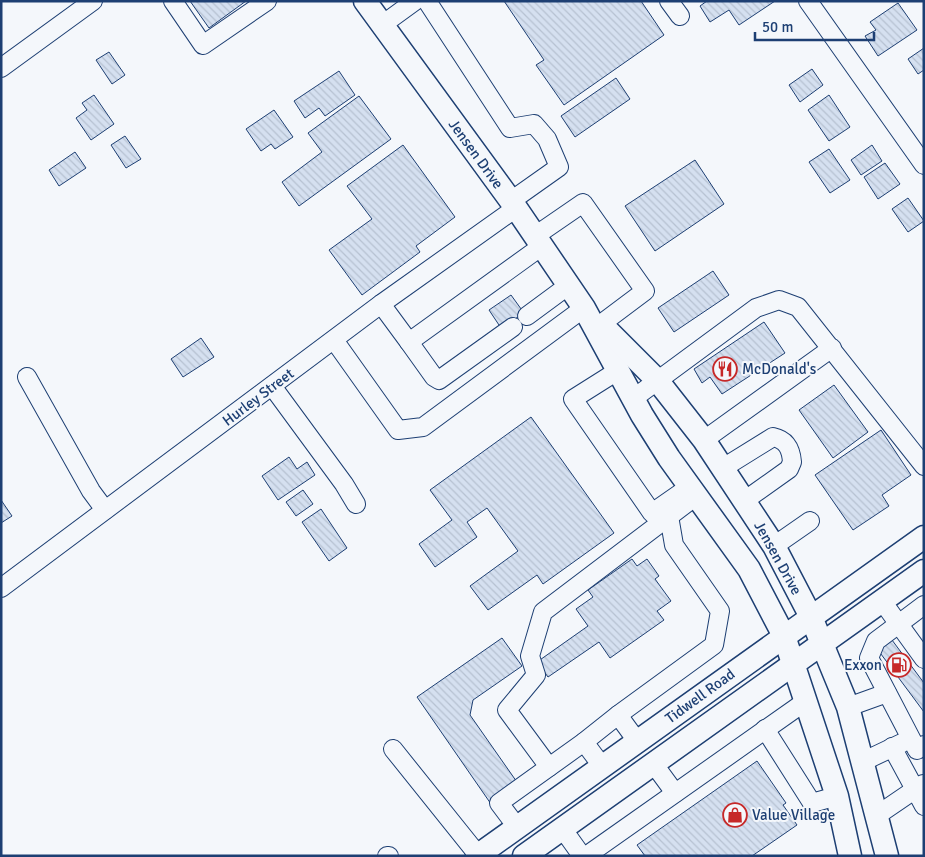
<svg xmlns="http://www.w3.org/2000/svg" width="925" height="857" font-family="Signika,sans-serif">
<defs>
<pattern id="building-back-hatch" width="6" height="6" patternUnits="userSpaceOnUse" patternTransform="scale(1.25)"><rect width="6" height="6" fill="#d5e0f0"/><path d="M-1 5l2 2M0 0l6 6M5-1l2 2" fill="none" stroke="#b6c1d1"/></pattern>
</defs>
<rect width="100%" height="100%" fill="#f4f7fb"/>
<g fill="url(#building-back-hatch)" stroke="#1d3f73">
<path d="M190,1h56l-37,27z"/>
<path d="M504,1h137l23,34 -100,70 -28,-40 8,-5z"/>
<path d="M707,1h68l-36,24 -10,-15 -19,12 -10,-16z"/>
<path d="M898,3l19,27 -39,26 -13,-20 11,-6 -6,-8z"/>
<path d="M924,48v22l-6,4 -10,-15z"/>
<path d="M109,52l16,23 -13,9 -16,-24z"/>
<path d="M812,69l11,16 -23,17 -11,-17z"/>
<path d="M339,71l16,24 -30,21 -6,-8 -14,10 -11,-17z"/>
<path d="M616,78l14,21 -55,38 -14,-21z"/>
<path d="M94,95l20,29 -23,16 -15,-22 11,-8 -5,-7z"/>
<path d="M829,95l21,32 -21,14 -21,-31z"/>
<path d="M359,96l32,43 -92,67 -17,-24 40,-30 -14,-19z"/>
<path d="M274,110l19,27 -18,12 -4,-5 -10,7 -15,-22z"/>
<path d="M125,136l16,23 -15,9 -15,-23z"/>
<path d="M403,145l52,72 -39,29 4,6 -58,43 -33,-45 43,-31 -25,-33z"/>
<path d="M872,145l10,16 -21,14 -10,-15z"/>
<path d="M829,149l21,31 -20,13 -21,-31z"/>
<path d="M75,152l11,16 -27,18 -10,-16z"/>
<path d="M695,160l29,44 -69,47 -30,-45z"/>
<path d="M885,163l15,21 -22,15 -14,-22z"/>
<path d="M908,198l16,23 -16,11 -16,-23z"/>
<path d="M713,271l16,24 -55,37 -16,-24z"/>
<path d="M511,295l13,18 -23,15 -12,-18z"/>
<path d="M764,322l21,31 -63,41 -12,-17 -8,6 -8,-14z"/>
<path d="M201,338l13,19 -31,20 -12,-18z"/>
<path d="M834,385l34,47 -35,26 -34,-48z"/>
<path d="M531,417l83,116 -71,51 -6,-9 -49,35 -18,-24 48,-35 -31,-43 -20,14 10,15 -42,30 -16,-23 33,-24 -22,-30z"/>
<path d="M881,430l30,45 -29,20 7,11 -36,24 -38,-55z"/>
<path d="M289,457l8,12 10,-7 8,13 -37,25 -16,-24z"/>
<path d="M303,490l10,14 -17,12 -10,-14z"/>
<path d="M1,500l11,16 -11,7z"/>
<path d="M321,509l26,39 -18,13 -27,-39z"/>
<path d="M632,559l5,7 10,-7 12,17 -4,3 16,22 -14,10 7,9 -54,38 -11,-16 -51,35 -11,-15 51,-36 -12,-17 17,-12 -5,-7z"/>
<path d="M889,636l35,47v29l-49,-66z"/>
<path d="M502,638l20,28 -49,34 -3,15 49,70 -28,19 -74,-107z"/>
<path d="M757,761l29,42 -3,2 14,20 -45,31h-107l-8,-11z"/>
</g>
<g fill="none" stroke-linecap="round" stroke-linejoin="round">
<g stroke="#1d3f73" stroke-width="20">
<g id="minor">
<path d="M173,1l30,44 64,-44"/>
<path d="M427,1l83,127 24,-4 13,15 12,28 -48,34"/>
<path d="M669,1l11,15"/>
<path d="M808,1l116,164"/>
<path d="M382,25l33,-24"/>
<path d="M1,68l92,-67"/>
<path d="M535,236l48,-33 62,88 -44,33"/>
<path d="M381,304l28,38 133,-96"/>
<path d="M527,316l42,-31"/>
<path d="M334,340l64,90 25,-3 161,-119"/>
<path d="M409,342l25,35 5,3 74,-53"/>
<path d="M619,370l-46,29 79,114 33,-23"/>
<path d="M27,377l64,114 14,19"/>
<path d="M272,386l72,98 12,20"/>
<path d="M634,398l122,-90 23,-8 19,7 126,159"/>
<path d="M704,440l128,-92"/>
<path d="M723,468l50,-31c14,3 18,12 19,25l-3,7 -45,32"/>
<path d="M774,546l36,-25"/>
<path d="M1,588l380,-284 135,-96"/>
<path d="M882,601l42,58"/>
<path d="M924,605l-48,36 -7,17 48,92 7,-5"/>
<path d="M848,707l39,-14"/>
<path d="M618,715l96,-70 6,-34 -46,-66 -5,-29"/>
<path d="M765,729l47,74 25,-7"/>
<path d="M584,742l34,-27 19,26"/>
<path d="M892,747l32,59"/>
<path d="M393,749l85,106"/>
<path d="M862,762l40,-19"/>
<path d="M653,763l22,30"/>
<path d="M549,767l-42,-57 29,-35 -6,-19 13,-44 153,-116"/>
<path d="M876,816l47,-32"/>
<path d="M517,827l-18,-24 85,-61 18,24"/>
<path d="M562,828l20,28"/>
<path d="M387,856h2"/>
<path d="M586,856l220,-155"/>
</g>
</g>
<g stroke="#1d3f73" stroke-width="25">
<g id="major">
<path d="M365,1l151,207 68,100 58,107 27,43 80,111 35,67 53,160 13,60"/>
<path d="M602,325l55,55 47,60 70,106 37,71 37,90 39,149"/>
<path d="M477,856l447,-319"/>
<path d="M524,856l400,-285"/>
</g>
</g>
<use href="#minor" stroke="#f4f7fb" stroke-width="18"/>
<use href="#major" stroke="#f4f7fb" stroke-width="22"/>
</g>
<defs>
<g id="restaurant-ring" transform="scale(1.25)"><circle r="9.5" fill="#f4f7fb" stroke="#c62828" stroke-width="1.5"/><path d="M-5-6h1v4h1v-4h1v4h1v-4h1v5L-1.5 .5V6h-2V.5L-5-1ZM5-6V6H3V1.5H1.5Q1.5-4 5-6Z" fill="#c62828"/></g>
<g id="fuel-ring" transform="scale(1.25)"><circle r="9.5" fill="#f4f7fb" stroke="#c62828" stroke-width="1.5"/><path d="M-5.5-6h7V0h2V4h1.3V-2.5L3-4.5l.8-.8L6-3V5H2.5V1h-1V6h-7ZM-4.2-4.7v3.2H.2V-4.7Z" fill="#c62828"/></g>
<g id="shop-ring" transform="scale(1.25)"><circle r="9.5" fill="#f4f7fb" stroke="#c62828" stroke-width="1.5"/><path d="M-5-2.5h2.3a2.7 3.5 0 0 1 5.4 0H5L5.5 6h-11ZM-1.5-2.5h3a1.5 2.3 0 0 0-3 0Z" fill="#c62828"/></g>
</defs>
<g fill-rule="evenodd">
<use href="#restaurant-ring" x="725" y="369"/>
<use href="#fuel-ring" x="899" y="665"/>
<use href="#shop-ring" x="735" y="815"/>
</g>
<g text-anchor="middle" stroke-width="4" stroke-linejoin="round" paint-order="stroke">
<g font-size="15" fill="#1d3f73" stroke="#f4f7fb">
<text transform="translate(476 154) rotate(54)" y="5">Jensen Drive</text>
<text transform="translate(258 397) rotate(-37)" y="5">Hurley Street</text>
<text transform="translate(778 558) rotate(61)" y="5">Jensen Drive</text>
<text transform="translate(700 696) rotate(-36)" y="5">Tidwell Road</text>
</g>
<g font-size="15" fill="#1d3f73" stroke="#f4f7fb" text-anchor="start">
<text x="742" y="374">McDonald's</text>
<text x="882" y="670" text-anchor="end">Exxon</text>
<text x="752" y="820">Value Village</text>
</g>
</g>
<rect width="925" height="857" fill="none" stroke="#1d3f73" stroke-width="5"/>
<path d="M755 32v8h119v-8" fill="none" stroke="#1d3f73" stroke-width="2.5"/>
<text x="762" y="32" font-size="15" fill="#1d3f73" stroke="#f4f7fb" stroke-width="4" paint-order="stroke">50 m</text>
</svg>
